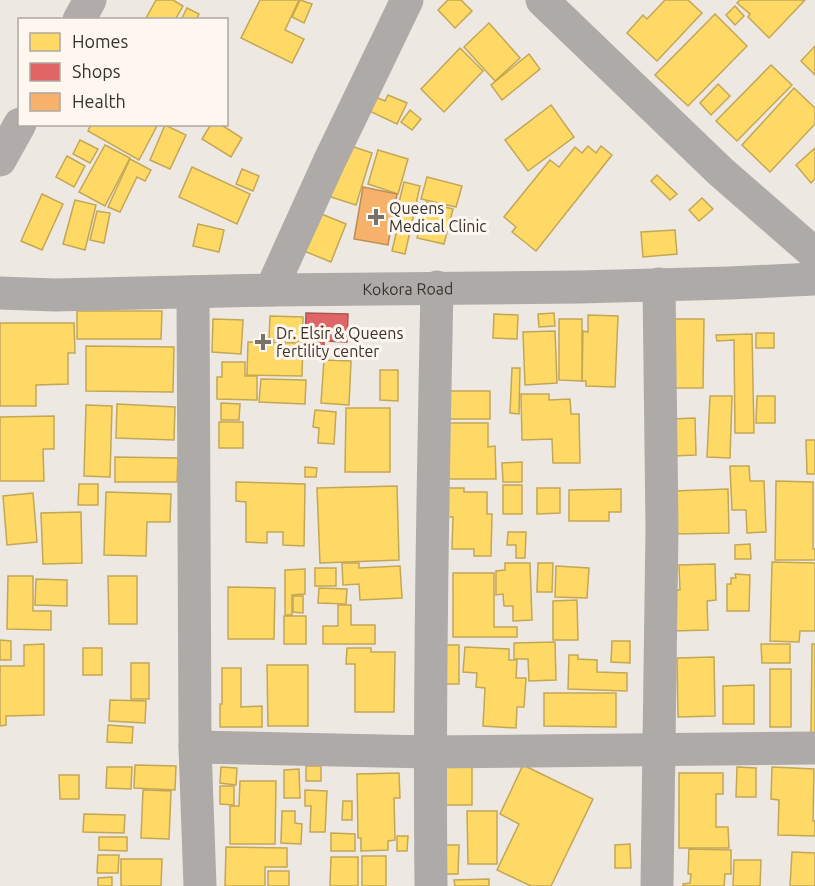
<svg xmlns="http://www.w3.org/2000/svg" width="815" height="886" font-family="Ubuntu,sans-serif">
<rect width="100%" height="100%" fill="#eee8e2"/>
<g fill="#ffd966" stroke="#c3a755" stroke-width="1.5">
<path d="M156,0h17l10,6 -8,14h-30z"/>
<path d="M260,0h39l-14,30 19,9 -12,24 -51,-25z"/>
<path d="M300,0l12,4 -8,19 -12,-6z"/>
<path d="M448,0h13l11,11 -17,17 -17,-18z"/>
<path d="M665,0h23l14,13 -45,48 -30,-28 16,-18 4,4z"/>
<path d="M740,0h65l-36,38 -21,-21 2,-3 -13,-11z"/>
<path d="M735,6l9,10 -9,9 -9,-10z"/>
<path d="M187,8l12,6 -3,6h-15z"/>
<path d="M715,14l32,32 -59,60 -33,-31z"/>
<path d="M489,23l31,35 -25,23 -31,-34z"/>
<path d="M815,46v29l-14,-14z"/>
<path d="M460,48l23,23 -39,41 -23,-23z"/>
<path d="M529,54l11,15 -38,31 -11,-15z"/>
<path d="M771,65l21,20 -55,56 -21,-20z"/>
<path d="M718,84l12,12 -19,19 -11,-12z"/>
<path d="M794,88l21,20v16l-45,48 -28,-27z"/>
<path d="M371,95l14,6 3,-6 19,8 -10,21 -32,-15z"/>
<path d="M551,105l23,32 -46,34 -23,-31z"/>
<path d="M410,110l11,9 -9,11 -11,-8z"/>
<path d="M91,124h67l-19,36 -51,-29z"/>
<path d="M211,124h9l22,14 -11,19 -29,-18z"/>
<path d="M165,125l21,10 -16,34 -20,-9z"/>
<path d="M80,140l18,9 -8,14 -17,-9z"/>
<path d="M345,144l27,9 -16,52 -28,-9z"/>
<path d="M105,145l25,13 -25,48 -26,-14z"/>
<path d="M588,146l8,7 5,-7 11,9 -76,96 -24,-19 4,-5 -12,-10 46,-57 9,7 16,-20 7,6z"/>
<path d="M815,148v31l-4,4 -15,-18z"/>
<path d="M378,150l30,9 -10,35 -30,-10z"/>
<path d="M67,156l18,10 -11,21 -18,-10z"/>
<path d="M130,159l21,11 -6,11 -8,-4 -17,35 -12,-5z"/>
<path d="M192,167l58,27 -13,30 -58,-27z"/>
<path d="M242,169l17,7 -6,15 -17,-7z"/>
<path d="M657,175l20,19 -7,6 -19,-19z"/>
<path d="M427,177l35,9 -6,21 -35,-8z"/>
<path d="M404,182l16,4 -15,68 -13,-3 9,-39 -4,-1z"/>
<path d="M42,194l21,10 -21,46 -21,-9z"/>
<path d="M702,198l11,11 -14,12 -10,-11z"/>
<path d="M75,200l21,5 -11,45 -22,-6z"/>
<path d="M426,202l27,7 -9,35 -27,-6z"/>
<path d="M97,211l13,2 -6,30 -14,-3z"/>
<path d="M319,213l27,11 -15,38 -27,-11z"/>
<path d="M198,224l26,6 -5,22 -26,-6z"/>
<path d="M675,230l2,24 -34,3 -2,-25z"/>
<path d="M77,311h85l-1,28h-84z"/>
<path d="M554,313l1,13 -16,1 -1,-13z"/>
<path d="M494,314l24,1 -1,24 -24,-1z"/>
<path d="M588,315l30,1 -3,71 -29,-1v-5h-4l1,-50 5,1z"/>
<path d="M270,316l33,1 -1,24 -33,-1z"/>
<path d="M213,319l30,1 -2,34 -29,-2z"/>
<path d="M559,319h23v62l-23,-1z"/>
<path d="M675,319h29l-1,69h-30z"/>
<path d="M0,323h74l1,30h-7v31l-32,1v21h-36z"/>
<path d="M555,331l2,52 -32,2 -2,-53z"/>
<rect x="756" y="333" width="18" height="15"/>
<path d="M752,334l2,99h-19l-1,-93 -17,1 -1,-6z"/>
<path d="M248,342l55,1 -1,33 -55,-1z"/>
<path d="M86,346l88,1 -1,45 -87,-1z"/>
<path d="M324,360l27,1 -2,44 -28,-2z"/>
<path d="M222,362h23v14h12v24l-40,-1v-22h5z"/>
<path d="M512,368h8l-1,46 -9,-1z"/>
<path d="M380,370h18v31l-18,-1z"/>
<path d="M261,379l45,1 -1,24 -46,-2z"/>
<rect x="448" y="391" width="42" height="28"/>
<path d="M521,394h28v6l21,-1 1,15h8l1,49h-27l-1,-24 -30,1z"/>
<path d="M710,396h22l-2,62 -23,-1z"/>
<path d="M757,396h18v27h-19z"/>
<path d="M221,403l19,1 -1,16h-18z"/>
<path d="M117,404l58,3 -1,33 -58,-2z"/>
<path d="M86,405l26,1 -2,71 -26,-1z"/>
<path d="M346,408h44v64h-45z"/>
<path d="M315,410l21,2 -2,32 -16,-1 1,-15 -6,-1z"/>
<path d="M54,416v33h-11l1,32h-44v-64z"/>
<path d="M695,418l1,37 -23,1 -2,-37z"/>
<rect x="219" y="422" width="24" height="26"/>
<path d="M446,423h42v24l7,-1 1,33h-50z"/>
<path d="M806,440h9v34h-8z"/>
<path d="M115,457l63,1 -1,24h-62z"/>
<path d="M522,462v20h-19l-1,-19z"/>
<path d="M730,466h19l1,15h14l2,51 -19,1 -1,-23h-14z"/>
<path d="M305,467l12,1 -1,9h-11z"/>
<path d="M776,481l37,1v67h2v11h-40z"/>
<path d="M236,482l69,2 -1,62 -21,-1v-13h-16v11l-21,-1v-40l-10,-1z"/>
<path d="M79,484h19v21h-20z"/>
<rect x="503" y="485" width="19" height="29"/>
<path d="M397,486l2,74 -79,3 -3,-75z"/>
<path d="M446,488h18v4h23v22h5l-1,42h-17v-7h-22l1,-32h-7z"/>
<path d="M537,488h23v25l-23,1z"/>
<path d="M621,489v23h-12v9h-40v-31z"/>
<path d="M728,489l1,44 -54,1 -2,-43z"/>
<path d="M106,492l65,2 -1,28h-23l-1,34 -42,-1z"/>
<path d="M33,493l4,49 -30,3 -4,-49z"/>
<path d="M81,512l1,51 -39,1 -2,-51z"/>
<path d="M508,532h18l-1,26h-9v-13h-9z"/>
<path d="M750,544l1,15h-16v-14z"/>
<path d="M772,562l43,1v68h-15l-1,11 -29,-1z"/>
<path d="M342,563h17v5l41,-2 2,32 -42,2 -1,-16 -16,1z"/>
<path d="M505,563h25l2,57 -19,1v-15h-9l-1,-12 -7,1v-24l9,-1z"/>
<path d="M538,563h15l-1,29h-15z"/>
<path d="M715,564l1,36 -9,1 1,29 -35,1 -1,-41h8l-1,-25z"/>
<path d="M556,566l33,2 -2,30 -32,-1z"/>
<rect x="315" y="568" width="21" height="18"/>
<path d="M305,569v25l-13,1v20h-7v-45z"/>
<path d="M453,573h41v54h23v10h-64z"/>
<path d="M735,574l15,1 -1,36h-22v-27h4v-6h5z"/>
<path d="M8,576h25v35h18v19l-44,-1z"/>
<path d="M108,576h29v48h-28z"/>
<path d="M36,579l31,1v26l-32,-1z"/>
<path d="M228,587l47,1 -1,51h-46z"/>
<path d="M319,588l28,1 -1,15 -28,-1z"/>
<path d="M293,596h10v17l-10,-1z"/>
<path d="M577,600l1,40h-25v-39z"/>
<path d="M338,605h13v20h24v19h-52v-18h15z"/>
<rect x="284" y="616" width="22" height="28"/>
<path d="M0,640l11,1v19h-11z"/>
<path d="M612,641h18v22l-19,-1z"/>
<path d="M555,642l1,38 -27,1 -1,-22h-14v-16z"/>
<path d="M44,644v71l-38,1v9l-6,1v-60h24v-21z"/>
<path d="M761,644h29v19h-28z"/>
<path d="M812,644h3v89h-4z"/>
<rect x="441" y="645" width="18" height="39"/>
<path d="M465,647l44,2v11h8l-1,18h10l-2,29h-7l-1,21 -33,-2 2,-38 -9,-1 1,-14 -14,-1z"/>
<rect x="83" y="648" width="19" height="27"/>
<path d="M347,648h24v4h24l-1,60h-39v-48h-9z"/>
<path d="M569,655h9v4l19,1v12l30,1v18l-59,-2z"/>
<path d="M714,657l1,59 -37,1 -1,-59z"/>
<rect x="131" y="663" width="18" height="36"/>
<path d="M267,665h41v61h-40z"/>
<path d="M222,668h19v39l21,-1v21h-42v-23h2z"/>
<rect x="770" y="669" width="21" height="58"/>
<path d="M754,685v39h-31v-38z"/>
<path d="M544,693h72v34l-72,-1z"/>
<path d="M110,700l36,1 -1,22 -36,-2z"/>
<path d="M108,725l25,2 -1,16 -25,-1z"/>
<path d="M135,765l41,1 -1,24 -41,-2z"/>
<path d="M523,765l70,34 -42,87h-20l-34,-16 22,-46 -19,-10z"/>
<rect x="306" y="766" width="15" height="15"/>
<rect x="446" y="766" width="26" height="39"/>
<path d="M107,767h25l-1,22 -25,-1z"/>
<path d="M221,767l16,1 -1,17 -16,-2z"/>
<path d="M737,767l19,1v29h-20z"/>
<path d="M772,767l42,2 -1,52h2v15l-37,-1 1,-35 -8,-1z"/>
<path d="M299,769l1,29h-16v-28z"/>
<path d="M399,773l1,25h-6l1,42 -7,1v9l-27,1v-13h-3l-1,-64z"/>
<path d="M679,773h44v21h-7v33h12l1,21h-50z"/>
<path d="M59,775h20v24h-19z"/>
<path d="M240,781h36l-1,63h-45v-38h9z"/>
<path d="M220,786h14v19l-14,-1z"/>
<path d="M143,790l28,1 -2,48 -28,-1z"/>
<path d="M305,790l22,1 -2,41h-15l1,-26h-6z"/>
<path d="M343,801h9v19h-10z"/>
<path d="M282,811h13v12l7,1 -1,20 -20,-1z"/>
<path d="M467,811h30v53h-29z"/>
<path d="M84,814l41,1 -1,18 -41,-1z"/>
<path d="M331,833l24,1v17h-24z"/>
<path d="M397,836h11l-1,15h-10z"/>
<path d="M99,837h28v14l-28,-1z"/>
<path d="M630,844l1,24h-16v-23z"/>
<path d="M446,845h13l-1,29h-13z"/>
<path d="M226,847l61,1v19h-22v19h-40z"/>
<path d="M689,849l42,1v24h-6l-1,12h-41v-2l7,-1 1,-9h-3z"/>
<path d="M792,852l23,1v33h-25z"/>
<path d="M98,855h21l-1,18h-21z"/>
<rect x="362" y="856" width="24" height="30"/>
<path d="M331,857h27v29h-28z"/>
<path d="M121,859h41l-1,27h-40z"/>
<path d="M734,860h27l-1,26h-27z"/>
<rect x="268" y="871" width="21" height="15"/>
<path d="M112,877v9h-14v-8z"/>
<path d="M489,879v7h-34l-1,-6z"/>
</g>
<path fill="#e06666" stroke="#ad5655" stroke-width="1.5" d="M306,313l42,1 -1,28 -23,-1v7l-19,-1z"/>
<path fill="#f6b26b" stroke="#bd8c58" stroke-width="1.5" d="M363,187l34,7 -9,51 -34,-6z"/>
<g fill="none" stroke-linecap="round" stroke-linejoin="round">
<g stroke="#adaaa8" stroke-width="33">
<path d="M542,0l179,172 94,82"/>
<path d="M271,290l58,-128 78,-162"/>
<path d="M193,292l2,455 5,139"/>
<path id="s1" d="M0,293l55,2 216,-5 309,-3 149,-4 86,-4"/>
<path d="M195,747l235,5 385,-4"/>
<path d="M431,886c-2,-200 2,-399 6,-599"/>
<path d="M657,886l5,-357 -3,-245"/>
</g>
<g stroke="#b1aca9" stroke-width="33">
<path d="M79,20l11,-20"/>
<path d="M0,160l20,-36"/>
</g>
</g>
<g fill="#77726c" stroke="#fef7ef" stroke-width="2">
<path d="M373 208h6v6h6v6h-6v6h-6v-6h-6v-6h6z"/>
<path d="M260 333h6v6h6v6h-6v6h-6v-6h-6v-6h6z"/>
</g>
<g text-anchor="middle" stroke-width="6" stroke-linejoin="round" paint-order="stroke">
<g font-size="16" fill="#37322d" stroke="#fef7ef" text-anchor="start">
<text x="389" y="214">Queens<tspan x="389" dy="18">Medical Clinic</tspan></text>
<text x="276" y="339">Dr. Elsir &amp; Queens<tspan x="276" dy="18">fertility center</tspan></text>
</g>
<g font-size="16" fill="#37322d" stroke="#fef7ef">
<text dy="6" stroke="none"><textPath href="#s1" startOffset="408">Kokora Road</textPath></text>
</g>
</g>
<rect x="18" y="18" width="210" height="108" fill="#fef7ef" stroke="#aea8a1" stroke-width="1.5"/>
<rect x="30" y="33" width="30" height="18" fill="#ffd966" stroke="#aea8a1" stroke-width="1.5"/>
<text x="72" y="48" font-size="18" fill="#37322d">Homes</text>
<rect x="30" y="63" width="30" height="18" fill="#e06666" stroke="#aea8a1" stroke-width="1.5"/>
<text x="72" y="78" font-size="18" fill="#37322d">Shops</text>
<rect x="30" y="93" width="30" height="18" fill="#f6b26b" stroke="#aea8a1" stroke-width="1.5"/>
<text x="72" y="108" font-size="18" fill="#37322d">Health</text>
</svg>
